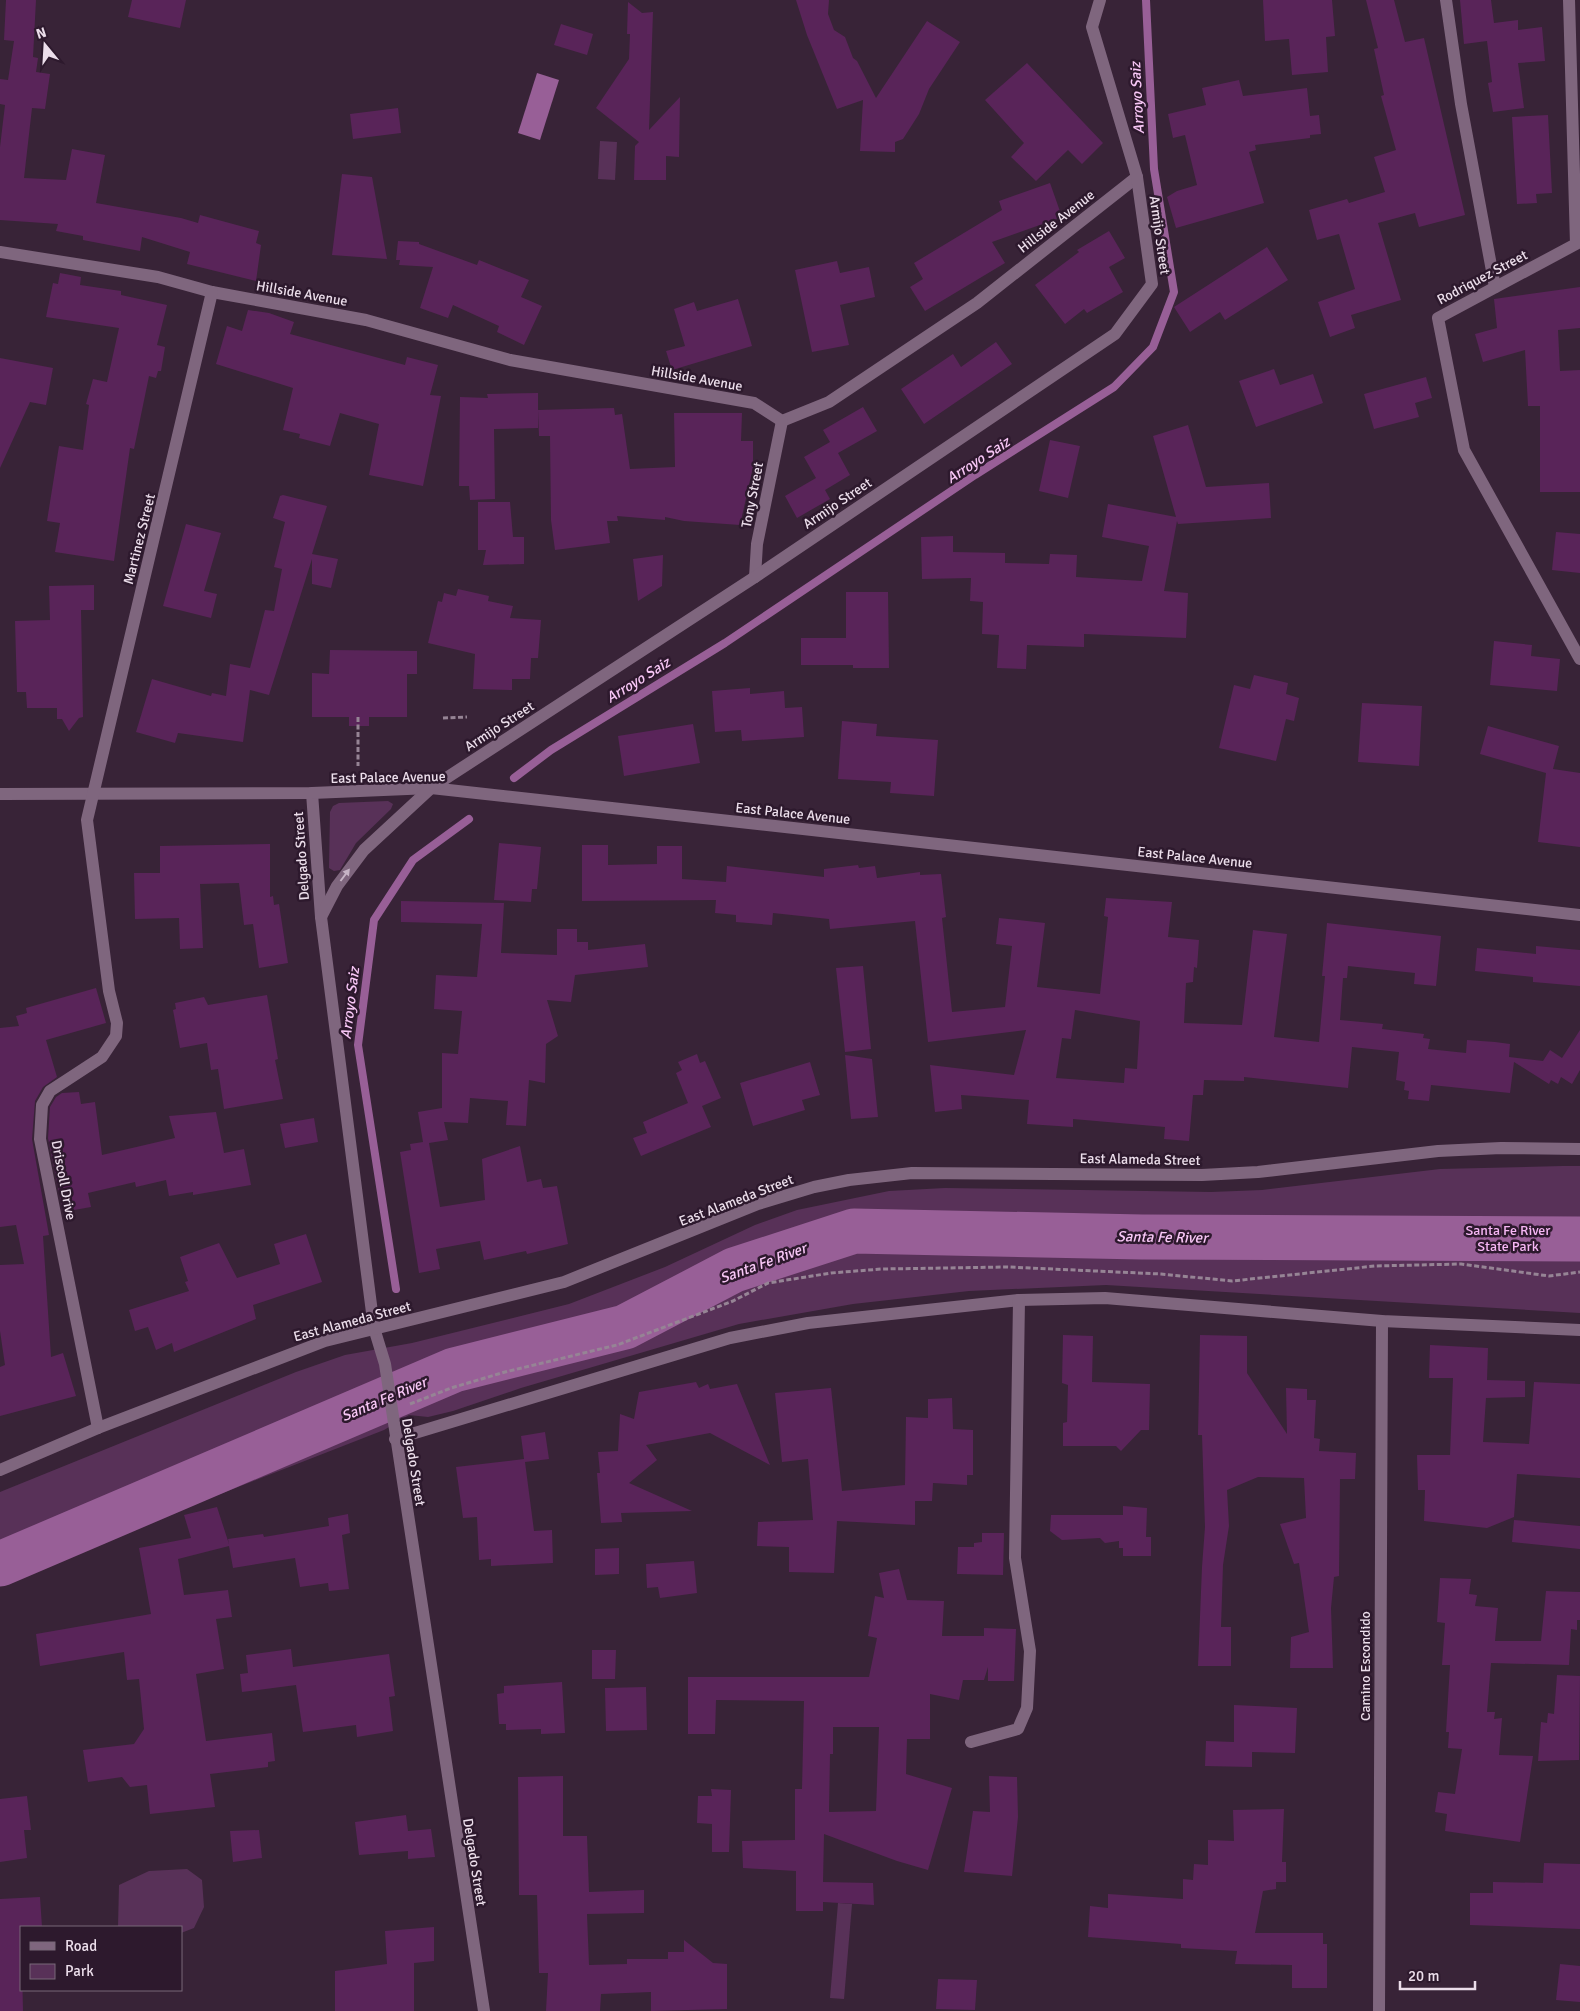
<svg xmlns="http://www.w3.org/2000/svg" width="1580" height="2011" font-family="Signika,sans-serif">
<rect width="100%" height="100%" fill="#382337"/>
<g fill="#583158">
<path d="M600,141l17,1 -2,38 -17,-1z"/>
<path d="M388,801l5,3 -2,5 -35,34 -16,27 -6,1 -5,-3 1,-56 3,-6 6,-3z"/>
<path d="M1563,1166h17v147l-474,-28 -137,6 -116,13 -114,20 -218,64 -68,23 -25,6 -19,-2 -25,15 -210,82 -174,60v-80l296,-120 49,-17 67,-12 157,-39 96,-37 90,-42 42,-15 92,-19 56,-3 266,4 51,-2 178,-21z"/>
<path d="M187,1869l15,11 2,27 -10,21 -13,5v-6h-63l1,-42 30,-14z"/>
<path d="M838,1903l14,1 -8,95 -14,-1z"/>
</g>
<path fill="#985f97" d="M537,73l22,7 -19,60 -22,-7z"/>
<g fill="none" stroke-linecap="round" stroke-linejoin="round">
<g stroke="#985f97" stroke-width="8">
<path d="M514,778l37,-28 174,-107 250,-168 139,-88 39,-40 21,-55 -20,-123 -8,-169"/>
<path d="M396,1289l-38,-244 16,-125 39,-60 56,-41"/>
</g>
<path stroke="#985f97" stroke-width="45" d="M0,1564l454,-194 171,-43 109,-57 120,-39 288,6 438,2"/>
</g>
<g fill="#592459" fill-rule="evenodd">
<path d="M6,0h30l-3,57 5,1 -2,14 14,2 -5,35 -13,-1 -8,70 42,2 6,-31 33,6 -9,48 85,15 17,5 2,-8 59,16 -3,12 5,2 -5,36 -69,-17 3,-12 -48,-15 -2,14 -57,-11v-4l-27,-5 2,-7 -58,-4v-73l5,-42 -5,-1v-25l8,1 6,-39 -10,-1z"/>
<path d="M132,0h54l-6,28 -52,-11z"/>
<path d="M796,0h33l-1,14 6,16 11,7 8,21 4,3 19,37 51,-77 33,21 -31,47 -10,25 -16,25 -8,3v10l-35,-1 3,-51 -26,9 -30,-74z"/>
<path d="M1263,0h69l3,36 -9,1 2,35 -36,3 -3,-36 -24,2z"/>
<path d="M1366,0h28l11,42 19,-4 41,177 -46,12 -4,-14 -37,10 23,77 -50,15 4,13 -25,9 -12,-35 37,-13 -16,-55 -22,6 -8,-30 38,-11 2,4 36,-11 -11,-35 22,-7 -15,-54 3,-1 -10,-46 4,-1z"/>
<path d="M1460,0h31l3,23 24,-3v10l24,-3 3,34 -27,2 6,45 -31,4 -5,-29 4,-1 -5,-41 -23,3z"/>
<path d="M628,2l14,11 11,-1 -4,118 31,-33 -1,60 -13,-1v24h-32l1,-34 4,-4 -43,-34 33,-49 1,-25h-3z"/>
<path d="M561,24l32,10 -6,21 -33,-10z"/>
<path d="M1027,63l76,80 -21,21 -14,-14 -32,31 -25,-24 13,-14 -39,-43z"/>
<path d="M1239,80l4,16 64,-8 3,28 9,-1 2,19 -11,1v3l-55,7 1,5 -7,2 15,51 -88,25 -9,-31 10,-6 20,-6 -12,-50 -12,3 -5,-24 38,-9 -4,-17z"/>
<path d="M398,108l3,25 -48,6 -3,-25z"/>
<path d="M1548,115l4,78 -16,1 1,9 -20,1 -5,-87z"/>
<path d="M342,174l30,3 15,82 -55,-4z"/>
<path d="M1050,183l12,34 -70,25 13,21 -80,48 -15,-24 13,-8 -9,-16 88,-53 -3,-9z"/>
<path d="M1109,231l16,27 -16,9 14,25 -36,21 -3,-4 -19,15 -30,-39 44,-33 -2,-2z"/>
<path d="M398,241l21,1v2l58,21 2,-5 50,20 -8,17 21,9 -18,39 -27,-13 2,-6 -46,-21 -5,13 -28,-10 13,-41 -34,-2 1,-5h-4z"/>
<path d="M1267,247l21,33 -63,40 -5,-8 -30,20 -16,-25z"/>
<path d="M837,261l3,12 29,-6 6,30 -35,8 9,40 -37,7 -17,-82z"/>
<path d="M60,273l21,4 -1,8 41,6v4l46,10 -10,40 8,2 -4,24h-3l-2,7 -7,-2 -15,73 -4,-1 -16,113 -59,-9 5,-29 -13,-2 12,-75 24,4 6,-45 -3,-1 7,-25 14,3 12,-54 -73,-11 7,-34 5,1z"/>
<path d="M1580,287v41l-22,2 2,41 20,-1v122h-40v-86h-12l-3,-56 -42,12 -8,-28 22,-6 -3,-29z"/>
<path d="M738,299l14,47 -80,24 -6,-19 19,-5 -11,-37 20,-7 3,9z"/>
<path d="M248,310l21,3 25,9 -4,12 115,31 2,-8 31,8 -8,30 11,1 -18,90 -54,-11 10,-51 -39,-11 -10,33 -31,-8 1,-4 -17,-4 10,-42 -77,-24 11,-38 15,5z"/>
<path d="M996,342l16,22 -88,60 -23,-35 52,-35 8,13z"/>
<path d="M0,358l53,10 -7,37 -16,-3 -30,66z"/>
<path d="M1274,369l6,16 33,-11 10,29 -67,24 -17,-46z"/>
<path d="M1426,377l6,21 -17,5 4,14 -45,12 -10,-35z"/>
<path d="M538,393v35l-44,1 1,70 -25,1 -1,-14h-10l1,-89 28,1 -1,-4z"/>
<path d="M863,407l14,24 -39,22 12,22 -25,15 5,9 -33,19 -12,-22 31,-18 -12,-21 26,-15 -7,-12z"/>
<path d="M614,408l1,7 7,-1 8,55 45,-2 -1,-54h68l-1,28h12v26l-13,58 -56,-4 -19,-4v3l-48,-4 1,5h-11l3,22 -55,7 -4,-30 -1,-84h-11l-1,-26z"/>
<path d="M1188,425l18,62 63,-4 2,35 -93,6 -1,-3 -13,70 24,2 -2,45 -102,-4v13l-57,-2 -1,24 -29,-1 2,-33 -17,-1 1,-32 -13,-1 1,-23 -49,1 -1,-42 32,-1v16l52,1v10l44,1 1,-10 27,1 -1,22 66,4 7,-35 -47,-9 6,-33 68,13 -23,-81z"/>
<path d="M1050,440l30,6 -12,52 -29,-7z"/>
<path d="M283,495l44,11 -15,48 26,5 -7,29 -19,-4v-25l-43,136 -19,-5 -7,52 -65,-9 -3,10 -39,-11 16,-53 59,17 1,-3 14,3 4,-32 20,4 15,-58 9,1 8,-42 -8,-2 11,-45 -12,-4 7,-22z"/>
<path d="M478,502h32l3,35h11v27l-41,1 3,-15h-8z"/>
<path d="M186,524l35,9 -17,58 13,3 -6,24 -48,-12z"/>
<path d="M1556,532l24,2v39l-28,-3z"/>
<path d="M663,555l-1,31 -24,15 -5,-42z"/>
<path d="M94,585v25h-13l2,107 -4,1 -10,13 -7,-12h-5v-11h-30l-1,-16h-9l-2,-71 35,-1 -1,-34z"/>
<path d="M458,589l31,7 -1,5 25,5 -3,12 31,2 -3,38h-7l-1,21h-18v11l-39,-1 2,-35 -47,-11 10,-42 4,1 2,-9 12,3z"/>
<path d="M846,592h42l1,76h-36v-3h-52v-27h45z"/>
<path d="M1494,641l38,4 -1,11 29,3 -3,32 -67,-6z"/>
<path d="M330,650l87,1v23h-10v43h-38v9h-20v-9h-37v-44l17,1z"/>
<path d="M1254,675l34,8 -2,11 13,4 -5,23 -8,-2 -10,42 -57,-13 15,-63 16,4z"/>
<path d="M750,688v6l34,-3 1,17 17,-1 2,30 -62,4 -1,-11 -26,2 -3,-41z"/>
<path d="M1362,703l60,3 -3,60 -61,-4z"/>
<path d="M842,721l35,3 -1,12 62,4 -4,56 -44,-3 1,-11 -53,-3z"/>
<path d="M693,724l7,39 -76,13 -6,-40z"/>
<path d="M1488,726l71,20 -6,23 27,4v74l-42,-5 8,-69 -66,-19z"/>
<path d="M499,843l42,4 -4,42h-5l-1,13 -37,-2z"/>
<path d="M270,844v53l3,-1 1,9 5,-1 9,59 -29,5 -6,-44 -9,1 -5,-42 -39,1 3,64 -23,1 -1,-31 -44,1 -1,-46h26v-27z"/>
<path d="M582,845h26v20l49,-1v-18h25v33l44,3 1,-16 97,11v-8l34,-4 1,3 16,-2 2,12 43,-6v3l21,-1 5,43 -4,1 10,94 53,-5 7,-61 -16,-2 3,-26 46,5 -8,64 63,7 8,-77 -4,-1 2,-18 66,4 -4,35 31,3 -2,28 -3,-1 -1,15 -7,1 -2,40 58,2 11,-95 34,4 -13,103 45,5 6,-66h-3l5,-53 114,13 -5,50 -22,-2 1,-11 -67,-7 -1,12h-4l-3,42 43,4 -1,5 42,5 -1,4 7,1 -2,10 38,4 1,-13 28,2 15,2 -1,13 34,4 7,-11 12,8 18,-28v40l-8,14 -11,-7 -3,7 -7,-4 -2,4 -35,-22 -4,31 -79,-8 -2,16 -21,-2 1,-8 -5,-1 1,-8 -9,-2 3,-28 -47,-5 -4,41 -104,-11v4l-40,-1 -1,15h-10l-4,46 -25,-2 1,-12 -92,-8v8l-46,-3 2,-24 -68,-5 1,14 -27,3 -5,-47 84,10 12,-45 -98,12 -13,-121 -85,8 -1,-10 -56,-6 -1,12 -36,-3v-7l-21,-2 1,-13 -134,1zM1075,1010l65,11 -3,48 -12,-1 -1,15 -68,-5 6,-40 9,1z"/>
<path d="M401,901l103,2 -3,50 56,2v-26h20v13h11v8l57,-6 3,23 -73,8 -4,27 -24,-2 11,36 -12,8 -1,39 -16,-3 -3,46 -20,-1 2,-24 -38,-3 -2,25 -24,-1 4,18 -19,3 11,64 45,-7 -3,-41 38,-13 7,36 14,-3 2,9 14,-2 11,58 -41,10 -1,-3 -42,9 -4,-19 -44,8 4,20 -21,4 -19,-121 11,-2 -1,-6 13,-2 -5,-30 24,-4v2v-57l16,1 4,-43 -28,-2 2,-34 41,2 5,-53 -81,-2z"/>
<path d="M1536,946l44,4v36l-47,-4v-5l-58,-6 2,-23 59,6z"/>
<path d="M863,966l8,83 -26,3 -9,-84z"/>
<path d="M96,988l10,35 -60,17 11,37 -14,10 -8,14 -3,38 17,96 -6,1 8,121 12,-4 13,43 -76,20v-49l5,-2 -5,-34v-66l24,-1 -8,-39 -16,2v-199l19,-2 -3,-10 11,-3 -1,-5z"/>
<path d="M267,995l11,64 -3,1 8,39 -59,10 -6,-40 -7,1 -4,-27 -27,5 -7,-38 3,-1 -1,-6 29,-6 4,8z"/>
<path d="M697,1054l3,9 5,-2 16,37 -19,8 9,21 -70,29 -8,-18 14,-5 -4,-11 45,-19 -12,-30 6,-3 -4,-8z"/>
<path d="M845,1055l27,4 6,58 -27,2z"/>
<path d="M810,1062l10,33 -18,5 3,10 -52,16 -13,-43z"/>
<path d="M79,1092l2,12 14,-2 7,53 73,-17 -6,-22 47,-4 8,41 20,-4 7,36 -58,10v-3l-24,4 -3,-16 -30,7 -1,-5 -47,11 3,14 -28,5 -15,-74 2,-31 6,-10 6,-4z"/>
<path d="M314,1118l4,24 -33,6 -5,-24z"/>
<path d="M306,1234l16,48 -69,23 3,14 -82,33 -2,-9 -16,7 -8,-23 -13,4 -6,-21 60,-19 -4,-9 3,-1 -8,-24 39,-14 18,35 43,-14 -6,-20z"/>
<path d="M1063,1335l30,1 -1,46 58,2 -1,46h-8l-20,21 -5,-5h-53v-23l4,-1 1,-37 -6,-2z"/>
<path d="M1200,1335l47,1v37l40,61 -1,-46 21,1v11h9l-2,38 6,1 -1,12 37,2 -1,26h-15l-1,97 -5,1 -3,31 2,60h-43l1,-31 18,-5 -10,-69 -5,1 -14,-40 26,-6 -2,-40 -46,-1 -31,13 2,36 -6,39 -2,62h10v39h-33l4,-99 3,-40 -3,-92h-4z"/>
<path d="M1430,1345l58,3 -1,32 38,1v16l-39,1 -3,44 46,2 5,-62 46,2v94l-63,-4 -3,43 -27,11 -63,-7 1,-31h-7l-1,-35h33l3,-77h-24z"/>
<path d="M696,1382l3,6 9,-4 2,5 27,-5 33,81 -60,-32 -64,12 11,15 -28,23 63,28 -71,2 1,9 -21,1 -4,-50h3l-2,-21 20,-1 2,-37 14,5 5,-27z"/>
<path d="M831,1388l11,103 63,-6 1,-68 22,1v-19l24,-1 1,31 20,1v45h-6v10l-34,-2 -1,18h-17v24l-78,-4 -3,52 -45,-1v-25l-32,-1 1,-24 55,-2 -5,-61 -26,3 -7,-69z"/>
<path d="M545,1432l4,27 -24,3 9,69 18,-1 1,33 -62,3v-7l-12,1 -2,-43 -14,1 -7,-51 68,-8 -3,-23z"/>
<path d="M1123,1506l24,2 -1,29h5v19h-28v-8h-4v-7l-14,2 -5,-5 -38,2 -12,-9 1,-16h72z"/>
<path d="M217,1507l12,37 -1,-5 35,-5 1,3 65,-11 -1,-8 20,-4 2,19 -8,2 7,54 -20,2 -1,-8 -28,4 -5,-29 -62,10 -4,-22 -51,13 6,36 44,-5 4,27 -16,2 8,50 -28,5 10,67 66,-8 3,28 -7,1v5l-58,7 5,33 -65,7 -3,-29 -17,2 -8,-10 -34,5 -5,-32 51,-6 10,-15 -5,-50 -12,1 -3,-28 -84,14 -4,-32 115,-20 -12,-66 52,-10 -7,-23z"/>
<path d="M1514,1520l66,6v23l-68,-7z"/>
<path d="M982,1533h22l-1,42 -46,-1 1,-27h16v-4l8,-1z"/>
<path d="M619,1548v26l-24,1v-26z"/>
<path d="M694,1561l3,32 -37,5 -2,-11 -11,1 -1,-24z"/>
<path d="M899,1569l8,31 37,1 -2,35h42v-8l32,1 -2,52h-26v-14l-4,13h-21l-4,20 -29,-6v45h-23l-1,35 46,14 -24,82 -31,-9 -73,-27 -1,48 50,1 1,22 -51,-3v9h-27v-40l-53,-3 -1,-27 53,-1v-51h7l2,-88 -88,-1 -1,34h-27v-57h181l8,-39 -9,-2 7,-40 9,2 -5,-25zM833,1727h46l-3,84 -47,1 1,-58h3z"/>
<path d="M1440,1578l31,1 -2,15 8,1 -2,11 23,2 -3,33h46l5,-50 34,1v28h-3v10l-6,-1 -2,36 -78,-2 -4,49h8l-1,7 8,-1 -3,37 34,1 -13,86 -75,-11 2,-17 -12,-2 3,-20 17,2 7,-45 -14,-1 1,-16h-3l4,-67h-8l3,-42 -8,-1z"/>
<path d="M291,1649l2,18 96,-13 6,42 -6,1 4,34 -36,6 -1,-12 -53,7 -7,-47 -54,7 -2,-18 8,-1 -2,-18z"/>
<path d="M592,1650h24l-1,29h-23z"/>
<path d="M1557,1675l23,1 -1,84 -41,1 3,-39 6,1 1,-10 6,1z"/>
<path d="M562,1682l3,51 -24,1v-5l-35,1v-6h-7l-2,-30 7,-1v-7z"/>
<path d="M646,1687l1,43 -41,1 -1,-43z"/>
<path d="M1234,1705l63,3 -2,45 -43,-1v15l-47,-1 1,-25 28,1z"/>
<path d="M563,1776v60h24l2,56 55,-2v23l-57,1 2,51 38,-1v-5h41v-7h16v-12l29,23 14,1v45l-76,2v-19l-50,2 -1,17h-54l2,-38h-9l-2,-78h-18l-1,-118z"/>
<path d="M989,1776l28,1 1,40 -6,59 -48,-4 9,-61 17,1z"/>
<path d="M711,1789l20,1 -2,62h-17v-28l-15,-1 1,-27h14z"/>
<path d="M27,1796l4,34h-7l3,28 -27,4v-63z"/>
<path d="M1284,1809l-2,53h4v20h-10v7l-13,2 -8,42h68v11h4v44h-35v-23l-57,-1 2,-13 -56,-3v-4l-93,-7 2,-31 18,2v-14l75,5v-20l10,1 1,-16 14,1v-25l26,1 -1,-31z"/>
<path d="M406,1815l2,16 23,-2 4,28 -27,2v-8l-49,4 -4,-33z"/>
<path d="M259,1830l3,28 -29,4 -3,-31z"/>
<path d="M1544,1863l36,1v65l-110,-4v-32h23v-11l50,1z"/>
<path d="M40,1897l2,30h-21l2,84h-23v-112z"/>
<path d="M434,1927v34l-20,2v48h-79v-40l52,-7 -2,-33z"/>
<path d="M1560,1964l20,2v36l-24,-2z"/>
<path d="M938,1979l39,1 -2,30 -39,-1z"/>
</g>
<g fill="none" stroke-linecap="round" stroke-linejoin="round">
<g stroke="#968495" stroke-width="3" stroke-dasharray="5 2.5" stroke-linecap="butt">
<path d="M358,717v49"/>
<path d="M443,718l24,-1"/>
<path d="M410,1404l41,-16 54,-16 112,-27 116,-44 35,-18 63,-10 51,-4 126,-2 153,7 71,7 143,-15 86,-2 88,12 31,-4"/>
</g>
<g stroke="#7f667e" stroke-width="12">
<path d="M1446,0l15,104 34,183"/>
<path d="M1569,0l7,244 -138,74 26,132 116,209"/>
<path d="M0,252l158,25 54,15 154,28 144,40 244,43 28,18 47,-19 148,-99 160,-126"/>
<path d="M755,577l2,-33 25,-123"/>
<path d="M312,793l9,124 53,411 11,36 99,647"/>
<path d="M0,794l312,-1 119,-5 1149,127"/>
<path d="M321,917l16,-31 27,-36 67,-62 324,-211 360,-243 37,-50 -15,-107 -45,-150 8,-27"/>
<path d="M98,1428l-58,-289 2,-34 8,-14 52,-34 14,-21 1,-13 -8,-32 -22,-171 125,-528"/>
<path d="M395,1439l335,-101 78,-15 211,-23 86,-2 277,23 198,9"/>
<path d="M0,1470l98,-42 227,-87 239,-59 194,-78 56,-17 35,-7 63,-7 290,2 56,-3 180,-21 63,-3 79,1"/>
<path d="M971,1742l47,-13 9,-21 3,-57 -15,-93 4,-258"/>
<path d="M1379,2011l3,-690"/>
</g>
</g>
<defs><path id="oneway-solid" d="M-6-.8H1V-3.2L6.5 0L1 3.2V.8H-6Z" transform="scale(1.25)"/></defs>
<use fill="#c6b4c5" href="#oneway-solid" transform="translate(345 875) rotate(-53)"/>
<g text-anchor="middle" stroke-width="5" stroke-linejoin="round" paint-order="stroke">
<g font-size="14" fill="#ecdeeb" stroke="#2d192d">
<text transform="translate(1056 221) rotate(-38)" y="5">Hillside Avenue</text>
<text transform="translate(1160 235) rotate(82)" y="5">Armijo Street</text>
<text transform="translate(1482 277) rotate(-28)" y="5">Rodriquez Street</text>
<text transform="translate(302 293) rotate(10)" y="5">Hillside Avenue</text>
<text transform="translate(697 378) rotate(10)" y="5">Hillside Avenue</text>
<text transform="translate(752 495) rotate(-79)" y="5">Tony Street</text>
<text transform="translate(837 503) rotate(-34)" y="5">Armijo Street</text>
<text transform="translate(139 539) rotate(-76)" y="5">Martinez Street</text>
<text transform="translate(499 726) rotate(-33)" y="5">Armijo Street</text>
<text transform="translate(388 777) rotate(-1)" y="5">East Palace Avenue</text>
<text transform="translate(793 813) rotate(6)" y="5">East Palace Avenue</text>
<text transform="translate(301 856) rotate(-94)" y="5">Delgado Street</text>
<text transform="translate(1195 857) rotate(6)" y="5">East Palace Avenue</text>
<text transform="translate(1140 1159) rotate(1)" y="5">East Alameda Street</text>
<text transform="translate(64 1180) rotate(79)" y="5">Driscoll Drive</text>
<text transform="translate(736 1200) rotate(-21)" y="5">East Alameda Street</text>
<text transform="translate(352 1321) rotate(-15)" y="5">East Alameda Street</text>
<text transform="translate(414 1462) rotate(81)" y="5">Delgado Street</text>
<text transform="translate(1365 1666) rotate(-90)" y="5">Camino Escondido</text>
<text transform="translate(475 1862) rotate(81)" y="5">Delgado Street</text>
</g>
<g font-size="14" fill="#f7b7f5" stroke="#2d192d">
<text x="1508" y="1235">Santa Fe River<tspan x="1508" dy="16">State Park</tspan></text>
</g>
<g font-size="15" font-style="italic" fill="#f8c7f6" stroke="#2d192d">
<text transform="translate(1137 98) rotate(-93)" y="5">Arroyo Saiz</text>
<text transform="translate(978 460) rotate(-33)" y="5">Arroyo Saiz</text>
<text transform="translate(638 680) rotate(-32)" y="5">Arroyo Saiz</text>
<text transform="translate(350 1003) rotate(-83)" y="5">Arroyo Saiz</text>
<text transform="translate(1162 1237) rotate(1)" y="5">Santa Fe River</text>
<text transform="translate(763 1263) rotate(-20)" y="5">Santa Fe River</text>
<text transform="translate(384 1399) rotate(-23)" y="5">Santa Fe River</text>
</g>
</g>
<rect x="20" y="1926" width="162" height="65" fill="#2d192d" stroke="#796879"/>
<rect x="30" y="1942" width="25" height="8" fill="#7f667e" stroke="#796879"/>
<text x="65" y="1951" font-size="15" fill="#ecdeeb">Road</text>
<rect x="30" y="1964" width="25" height="15" fill="#583158" stroke="#796879"/>
<text x="65" y="1976" font-size="15" fill="#ecdeeb">Park</text>
<g transform="translate(45 45) rotate(342)" stroke="#2d192d" stroke-width="4" paint-order="stroke">
<path d="M0-4L9 19L0 12L-9 19Z" fill="#ecdeeb"/>
<text y="-8" font-size="14" font-weight="bold" text-anchor="middle" fill="#ecdeeb">N</text>
</g>
<path d="M1400 1981v8h75v-8" fill="none" stroke="#ecdeeb" stroke-width="2.5"/>
<text x="1408" y="1981" font-size="15" fill="#ecdeeb" stroke="#2d192d" stroke-width="4" paint-order="stroke">20 m</text>
</svg>
